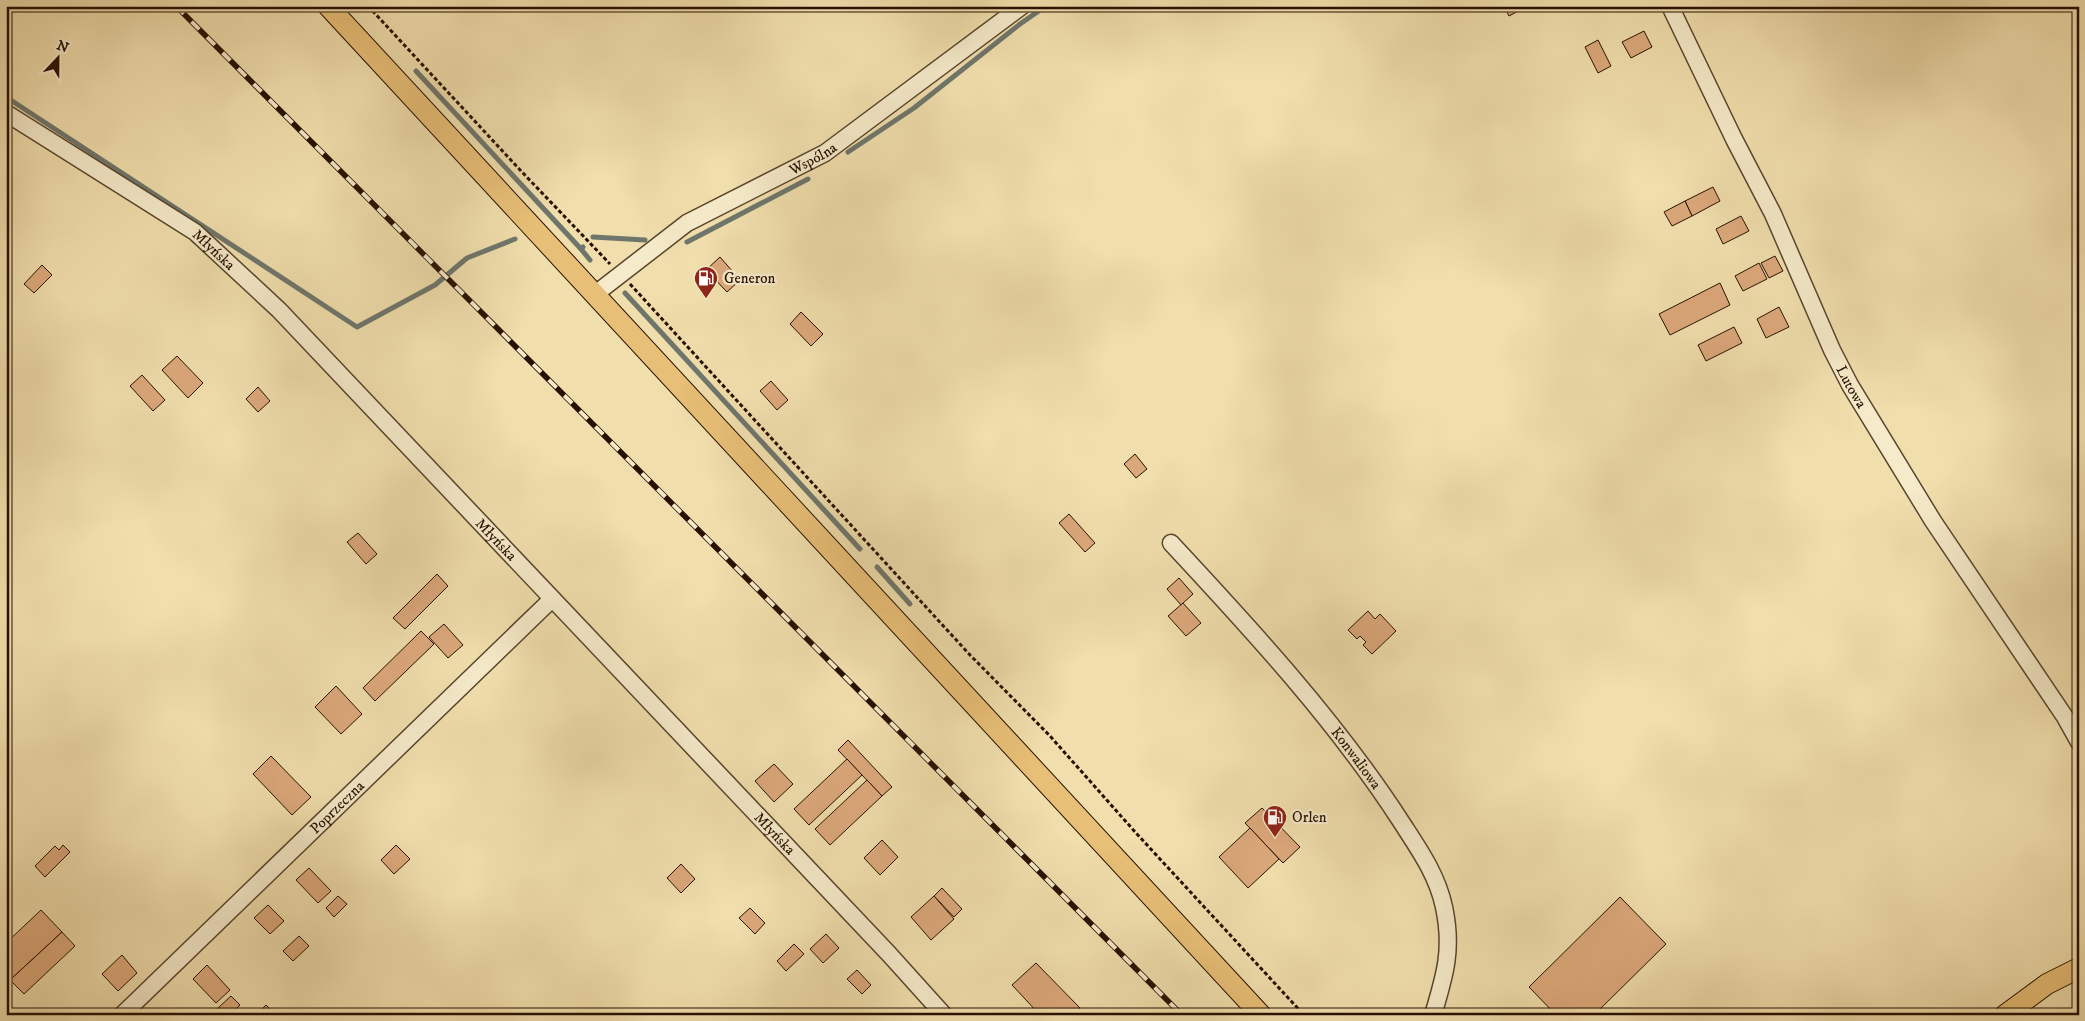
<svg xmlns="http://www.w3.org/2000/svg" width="2085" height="1021" font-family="'IM FELL DW Pica',serif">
<rect width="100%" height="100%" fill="#f0deac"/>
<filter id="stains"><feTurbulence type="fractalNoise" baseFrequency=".004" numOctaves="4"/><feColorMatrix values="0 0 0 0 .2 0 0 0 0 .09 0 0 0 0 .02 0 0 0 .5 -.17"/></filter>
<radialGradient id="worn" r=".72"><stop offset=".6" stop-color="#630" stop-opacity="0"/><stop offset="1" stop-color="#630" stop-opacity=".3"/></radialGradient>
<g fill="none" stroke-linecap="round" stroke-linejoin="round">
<g stroke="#6e766c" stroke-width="5">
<path d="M416,71l165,178 2,-2"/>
<path d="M6,97l351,230 78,-42 32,-27 48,-19"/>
<path d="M848,152l66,-44 106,-84 26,-18"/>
<path d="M593,237l52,3"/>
<path d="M687,242l121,-63"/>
<path d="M581,249l9,11"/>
<path d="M625,293l235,256"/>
<path d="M877,567l33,37"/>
</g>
</g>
<g fill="#dba87a" stroke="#271001">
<path d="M1504,6h24l-19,10z"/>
<path d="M1644,31l8,16 -21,11 -9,-16z"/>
<path d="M1598,40l13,26 -13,7 -13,-26z"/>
<path d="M1713,187l7,14 -28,15 -7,-15z"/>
<path d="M1685,201l7,15 -20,10 -8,-14z"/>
<path d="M1741,216l8,15 -26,13 -7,-15z"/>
<path d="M1775,256l8,15 -14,7 -8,-15z"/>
<path d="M720,257l20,23 -13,12 -21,-22z"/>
<path d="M1759,263l8,16 -24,12 -8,-15z"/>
<path d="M42,265l10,10 -18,18 -10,-9z"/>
<path d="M1720,283l10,22 -60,30 -11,-21z"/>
<path d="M1779,307l10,20 -23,11 -9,-19z"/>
<path d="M801,312l22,22 -12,12 -21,-22z"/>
<path d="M1734,327l8,16 -36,18 -8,-16z"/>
<path d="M177,356l26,27 -15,15 -26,-28z"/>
<path d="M142,375l23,25 -12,11 -23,-25z"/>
<path d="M771,381l17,19 -11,10 -17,-19z"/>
<path d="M258,387l12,14 -12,11 -12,-13z"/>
<path d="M1135,454l12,15 -11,9 -12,-14z"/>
<path d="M1069,514l26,29 -10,9 -26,-29z"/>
<path d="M358,533l19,21 -11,10 -19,-22z"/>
<path d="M437,574l11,12 -43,43 -12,-11z"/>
<path d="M1179,578l14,16 -12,11 -14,-16z"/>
<path d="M1183,603l18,20 -15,13 -18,-20z"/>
<path d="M1368,611l7,8 5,-5 16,17 -24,23 -9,-9 3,-3 -6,-6 -3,3 -9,-9z"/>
<path d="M444,624l19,21 -15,13 -19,-21z"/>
<path d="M421,631l13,13 -59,57 -12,-13z"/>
<path d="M336,686l26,28 -21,20 -26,-27z"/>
<path d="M848,740l44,47 -10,9 -44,-46z"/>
<path d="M271,756l40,41 -19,18 -39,-41z"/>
<path d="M847,759l15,16 -53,50 -15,-16z"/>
<path d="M774,764l19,20 -19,18 -19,-21z"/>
<path d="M867,780l15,16 -52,49 -15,-16z"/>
<path d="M1262,808l38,39 -17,16 -38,-40z"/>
<path d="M1250,828l29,31 -31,29 -29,-31z"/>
<path d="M882,840l16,17 -18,18 -16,-17z"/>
<path d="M63,845l7,7 -25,25 -10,-11 20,-20 4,4z"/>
<path d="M396,845l14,14 -16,15 -13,-14z"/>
<path d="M681,864l14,15 -14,14 -14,-15z"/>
<path d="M309,868l22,23 -13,12 -22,-23z"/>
<path d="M942,888l20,21 -8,8 -20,-21z"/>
<path d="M338,896l9,8 -13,13 -8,-9z"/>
<path d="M934,896l20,23 -23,21 -20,-23z"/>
<path d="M1620,897l46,47 -72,71h-38l-27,-28z"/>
<path d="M268,905l16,16 -14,13 -16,-16z"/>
<path d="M750,908l15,15 -10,11 -16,-16z"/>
<path d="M41,910l21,22 -52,48 -4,-4v-33z"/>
<path d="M62,932l13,14 -51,48 -14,-14z"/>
<path d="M826,934l13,14 -16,15 -13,-14z"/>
<path d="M299,936l10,10 -16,15 -10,-10z"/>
<path d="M794,944l10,10 -18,17 -9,-10z"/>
<path d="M122,955l15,18 -19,18 -16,-17z"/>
<path d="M1036,963l44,45 -7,7h-33l-28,-30z"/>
<path d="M207,965l23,25 -14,13 -23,-24z"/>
<path d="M857,970l14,15 -9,9 -15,-15z"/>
<path d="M231,996l9,9 -10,10h-8l-5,-6z"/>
<path d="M266,1005l10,10h-16l-2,-2z"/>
</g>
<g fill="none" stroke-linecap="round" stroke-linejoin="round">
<g stroke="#59442c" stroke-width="19">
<g id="minor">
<path id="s1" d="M1670,6l64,133 39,75 59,136 18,35 83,136 132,196 14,25"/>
<path id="s2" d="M6,113l189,119 84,78 610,644 55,61"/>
<path id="s3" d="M594,295l93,-72 138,-70 197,-147"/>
<path id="s4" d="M1171,543c81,87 164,177 229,277 18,28 37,54 44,87 9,42 1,68 -11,108"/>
<path id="s5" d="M122,1015l430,-416"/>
</g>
</g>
<g stroke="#271001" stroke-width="22">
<g id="major">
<path d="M328,6l933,1009"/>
<path d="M2005,1015l42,-31 32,-16"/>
</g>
</g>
<g stroke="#271001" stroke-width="3" stroke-dasharray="4 2.5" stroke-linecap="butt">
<path d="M368,6l154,166 88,92"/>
<path d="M630,284l340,371 80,81 86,97 168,182"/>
</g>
<use href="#minor" stroke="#f5eac9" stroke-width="16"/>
<use href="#major" stroke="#e8bf76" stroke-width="20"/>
<g stroke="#271001" stroke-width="5.5">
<path id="rail" d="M176,6l1006,1009"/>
</g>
<use href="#rail" stroke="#f5eac9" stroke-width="4" stroke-dasharray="11" stroke-linecap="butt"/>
</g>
<defs>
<g id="fuel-pin" transform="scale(1.25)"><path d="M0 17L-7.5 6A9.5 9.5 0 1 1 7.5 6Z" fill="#8f2418" stroke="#f5eac9"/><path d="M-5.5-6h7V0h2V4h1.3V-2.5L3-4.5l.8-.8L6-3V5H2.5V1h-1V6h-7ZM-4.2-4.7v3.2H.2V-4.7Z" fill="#fff"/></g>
</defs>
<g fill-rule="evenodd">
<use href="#fuel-pin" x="706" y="278"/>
<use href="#fuel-pin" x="1275" y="817"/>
</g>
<g text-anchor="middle" stroke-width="4.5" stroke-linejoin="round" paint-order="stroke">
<g font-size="15" fill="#271001" stroke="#f5eac9">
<text dy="5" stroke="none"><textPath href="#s3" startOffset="259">Wspólna</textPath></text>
<text dy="5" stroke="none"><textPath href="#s2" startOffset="249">Młyńska</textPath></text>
<text dy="5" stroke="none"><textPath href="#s1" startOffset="422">Lutowa</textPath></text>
<text dy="5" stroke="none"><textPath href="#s2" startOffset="654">Młyńska</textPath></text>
<text dy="5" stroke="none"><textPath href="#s4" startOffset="284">Konwaliowa</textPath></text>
<text dy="5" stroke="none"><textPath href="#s5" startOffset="299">Poprzeczna</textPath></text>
<text dy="5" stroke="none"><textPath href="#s2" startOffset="1059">Młyńska</textPath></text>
</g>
<g font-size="15" fill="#271001" stroke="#f5eac9" text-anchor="start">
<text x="724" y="283">Generon</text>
<text x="1292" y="822">Orlen</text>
</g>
</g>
<rect width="2085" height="1021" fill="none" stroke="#f0deac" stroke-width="25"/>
<rect x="8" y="8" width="2070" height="1006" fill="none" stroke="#271001" stroke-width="2.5"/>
<rect x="12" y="12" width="2060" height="996" fill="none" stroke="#271001"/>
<g transform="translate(58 58) rotate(22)" stroke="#f5eac9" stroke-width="4" paint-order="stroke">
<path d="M0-4L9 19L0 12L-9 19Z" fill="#271001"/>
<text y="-8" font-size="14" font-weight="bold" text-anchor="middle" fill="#271001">N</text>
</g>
<rect width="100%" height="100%" filter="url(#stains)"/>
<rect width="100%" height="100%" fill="url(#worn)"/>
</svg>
